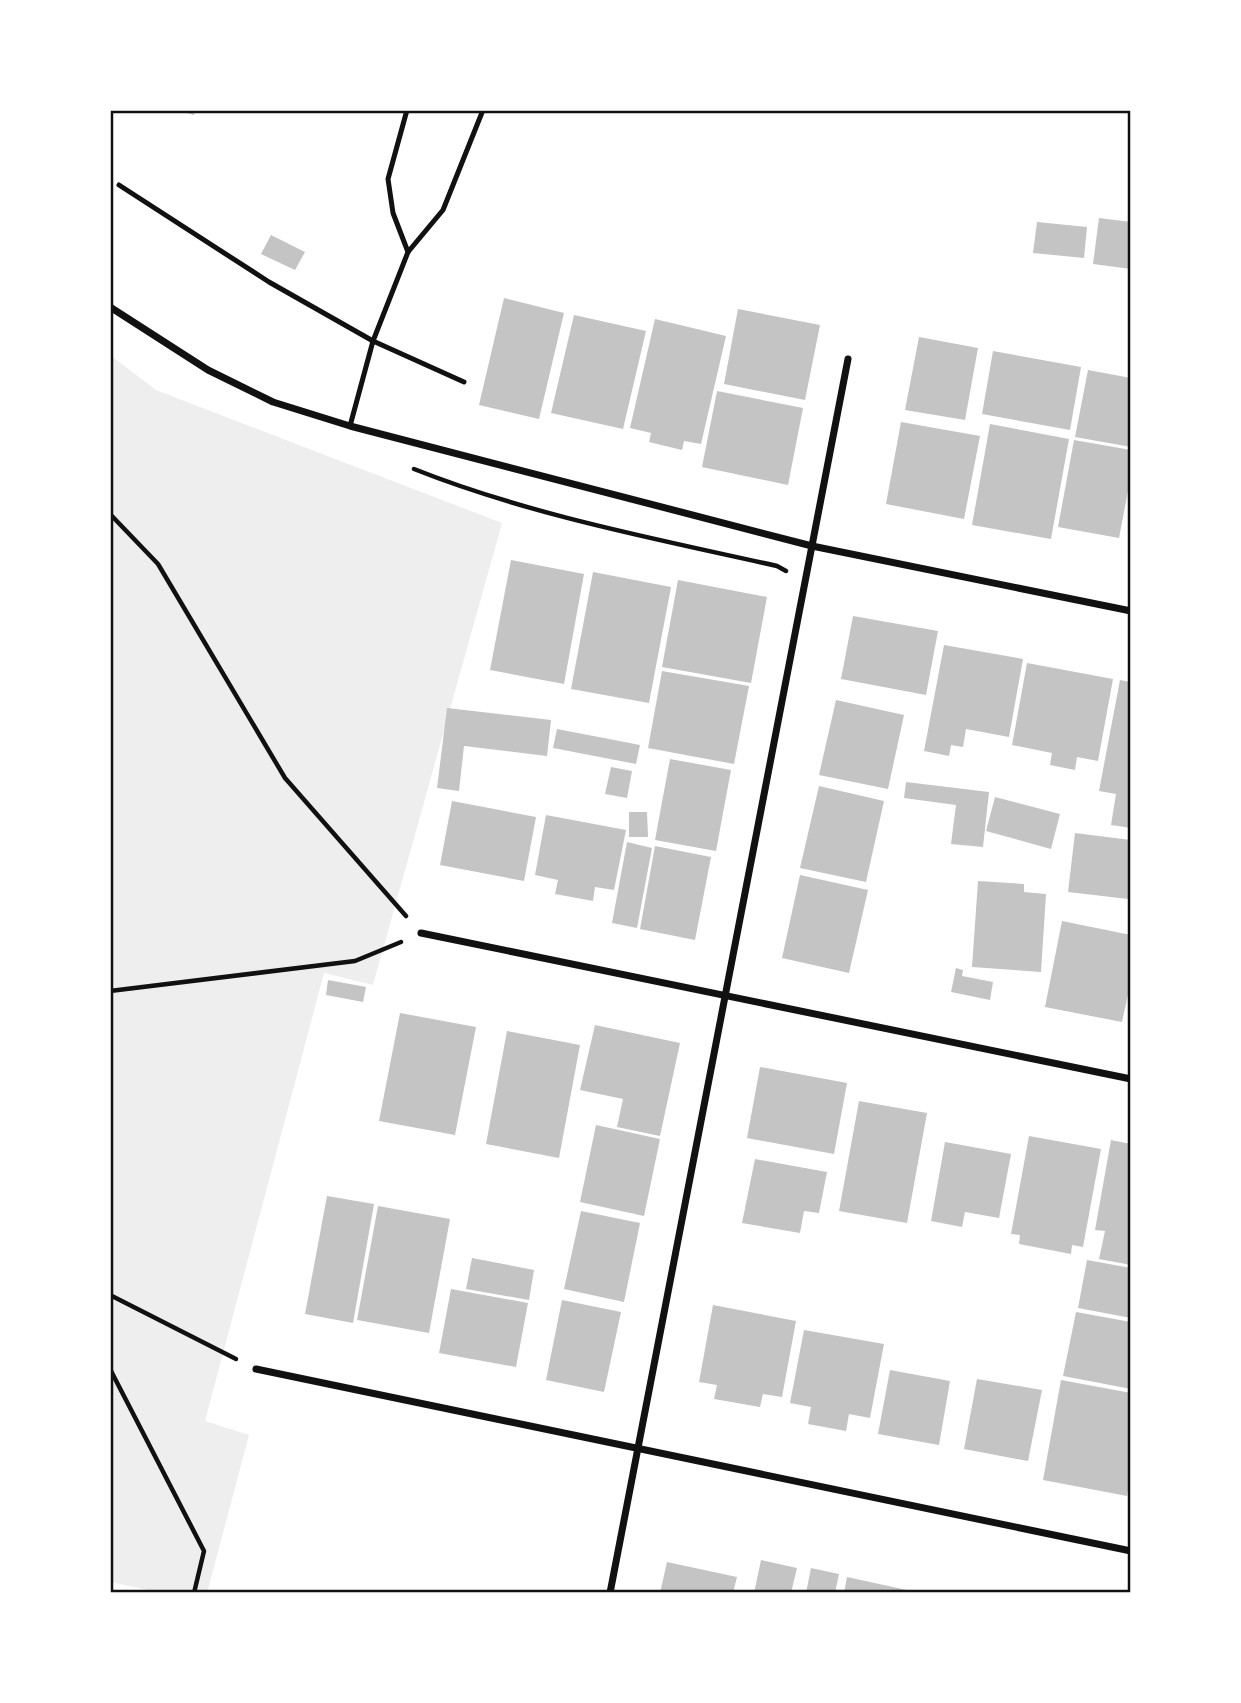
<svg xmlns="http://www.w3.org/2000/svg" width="1241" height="1703" font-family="'Space Grotesk',sans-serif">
<rect width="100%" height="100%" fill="#fff"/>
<path fill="#eee" d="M110,355l46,35 346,133 -129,462 -49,-12 -119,448 44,14 -42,158h-44l-53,-11z"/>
<g fill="#c4c4c4">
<path d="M176,110h19l-1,5z"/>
<path d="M1099,218l32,4v47l-38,-5z"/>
<path d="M1037,222l50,5 -3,31 -51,-5z"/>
<path d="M271,235l34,17 -10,18 -34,-16z"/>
<path d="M504,298l60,15 -25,106 -60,-14z"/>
<path d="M738,309l82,16 -15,75 -81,-16z"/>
<path d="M574,315l72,16 -23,98 -72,-16z"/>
<path d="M655,319l71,17 -25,108 -17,-3 -2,9 -33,-8 2,-9 -21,-5z"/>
<path d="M919,337l59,11 -13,72 -60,-10z"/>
<path d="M993,351l88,16 -11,63 -88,-16z"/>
<path d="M1088,370l43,8v69l-56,-10z"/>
<path d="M717,391l86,17 -15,77 -86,-18z"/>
<path d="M901,422l79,14 -16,83 -78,-15z"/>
<path d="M990,424l79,15 -18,100 -79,-14z"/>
<path d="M1074,440l57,10v25l-12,63 -61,-11z"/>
<path d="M511,560l73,14 -20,110 -74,-14z"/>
<path d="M593,572l78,15 -22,116 -78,-14z"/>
<path d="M678,580l89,17 -16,86 -89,-16z"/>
<path d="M853,616l85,15 -12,64 -85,-16z"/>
<path d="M944,645l79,14 -14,78 -43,-8 -3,18 -12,-2 -2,11 -25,-5z"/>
<path d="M1027,663l86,16 -15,82 -21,-4 -2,13 -25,-5 2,-12 -40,-8z"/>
<path d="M662,671l87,15 -15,78 -86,-16z"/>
<path d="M1120,680l11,2v146l-20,-3 5,-31 -17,-3z"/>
<path d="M836,700l68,15 -16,74 -69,-14z"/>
<path d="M447,708l104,12 -4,36 -83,-10 -5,45 -22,-3z"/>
<path d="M557,729l83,16 -4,19 -83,-16z"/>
<path d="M670,759l61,11 -15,81 -61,-11z"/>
<path d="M611,767l21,4 -5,27 -22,-4z"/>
<path d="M906,782l83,10 -6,55 -32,-3 5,-39 -52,-7z"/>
<path d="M819,786l65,15 -18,81 -66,-14z"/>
<path d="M995,797l65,17 -9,35 -65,-18z"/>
<path d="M452,801l84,16 -12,64 -84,-16z"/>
<path d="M629,812h18l1,25h-19z"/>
<path d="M546,815l80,15 -12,60 -19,-3 -2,14 -38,-7 3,-14 -23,-5z"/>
<path d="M1075,833l56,7 -3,59 -60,-7z"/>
<path d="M627,842l25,6 -15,80 -25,-5z"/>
<path d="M655,846l56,11 -16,83 -55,-11z"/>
<path d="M800,875l68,15 -19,83 -67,-15z"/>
<path d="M978,881l46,3v8l22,2 -5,78 -69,-5z"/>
<path d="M1062,921l69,14v46l-9,41 -77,-15z"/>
<path d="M956,968l7,2 -1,6 31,6 -3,18 -39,-8z"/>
<path d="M328,980l38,7 -3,15 -37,-7z"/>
<path d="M400,1013l76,14 -21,108 -76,-14z"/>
<path d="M595,1025l85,18 -20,93 -43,-9 6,-28 -43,-9z"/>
<path d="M507,1031l73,14 -21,113 -73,-14z"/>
<path d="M760,1067l87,16 -13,71 -87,-16z"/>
<path d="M859,1101l68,12 -20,110 -68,-12z"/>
<path d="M596,1125l64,14 -16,77 -64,-14z"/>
<path d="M1029,1136l72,13 -18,98 -11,-2 -1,9 -52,-10 1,-9 -9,-1z"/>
<path d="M1111,1140l20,4v121l-32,-6 6,-28 -10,-1z"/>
<path d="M945,1142l66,12 -12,64 -34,-6 -3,15 -31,-6z"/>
<path d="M755,1159l72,13 -8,41 -15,-2 -4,22 -58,-10z"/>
<path d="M327,1196l47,8 -21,119 -48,-9z"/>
<path d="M378,1206l72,13 -21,114 -72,-13z"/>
<path d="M581,1211l59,12 -16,79 -60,-13z"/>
<path d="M472,1258l62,12 -5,30 -63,-11z"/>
<path d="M1087,1260l44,8v50l-53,-10z"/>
<path d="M451,1289l77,14 -12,64 -77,-14z"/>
<path d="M562,1300l59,12 -17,80 -58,-12z"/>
<path d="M713,1305l83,16 -14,76 -19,-3 -3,13 -46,-8 3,-14 -18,-3z"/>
<path d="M1076,1312l55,10v67l-68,-13z"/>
<path d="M804,1330l80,14 -14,74 -21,-4 -3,17 -38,-7 3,-17 -21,-4z"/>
<path d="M890,1370l60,11 -11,64 -61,-11z"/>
<path d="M977,1379l65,11 -14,71 -64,-12z"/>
<path d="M1061,1380l70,13v80l-4,23 -84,-16z"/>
<path d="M761,1560l36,8 -6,25h-37z"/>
<path d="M667,1562l70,15 -4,16h-73z"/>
<path d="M811,1568l28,6 -4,19h-29z"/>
<path d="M847,1577l69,15v1h-72z"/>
</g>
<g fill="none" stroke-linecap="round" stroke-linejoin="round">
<g stroke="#111" stroke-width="4.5">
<path d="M414,469c116,46 242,70 363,97l9,5"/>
<path d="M110,514l48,50 127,214 121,138"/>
<path d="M110,991l245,-30 46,-19"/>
<path d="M110,1295l126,64"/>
<path d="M110,1369l94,182 -10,42"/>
</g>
<g stroke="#111" stroke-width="5">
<path d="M407,110l-19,69 5,34 15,39"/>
<path d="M119,185l150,97 104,59 91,41"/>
<path d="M350,426l23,-85 35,-89 35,-42 40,-100"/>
</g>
<g stroke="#111" stroke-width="7">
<path d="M110,307l98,63 65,32 77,24 462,120 319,65"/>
<path d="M421,933l710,146"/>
<path d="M256,1369l875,182"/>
<path d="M610,1593l238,-1234"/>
</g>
</g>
<rect width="1241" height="1703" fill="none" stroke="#ffffff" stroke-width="224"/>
<rect x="112" y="112" width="1017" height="1479" fill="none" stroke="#111" stroke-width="2.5"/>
</svg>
